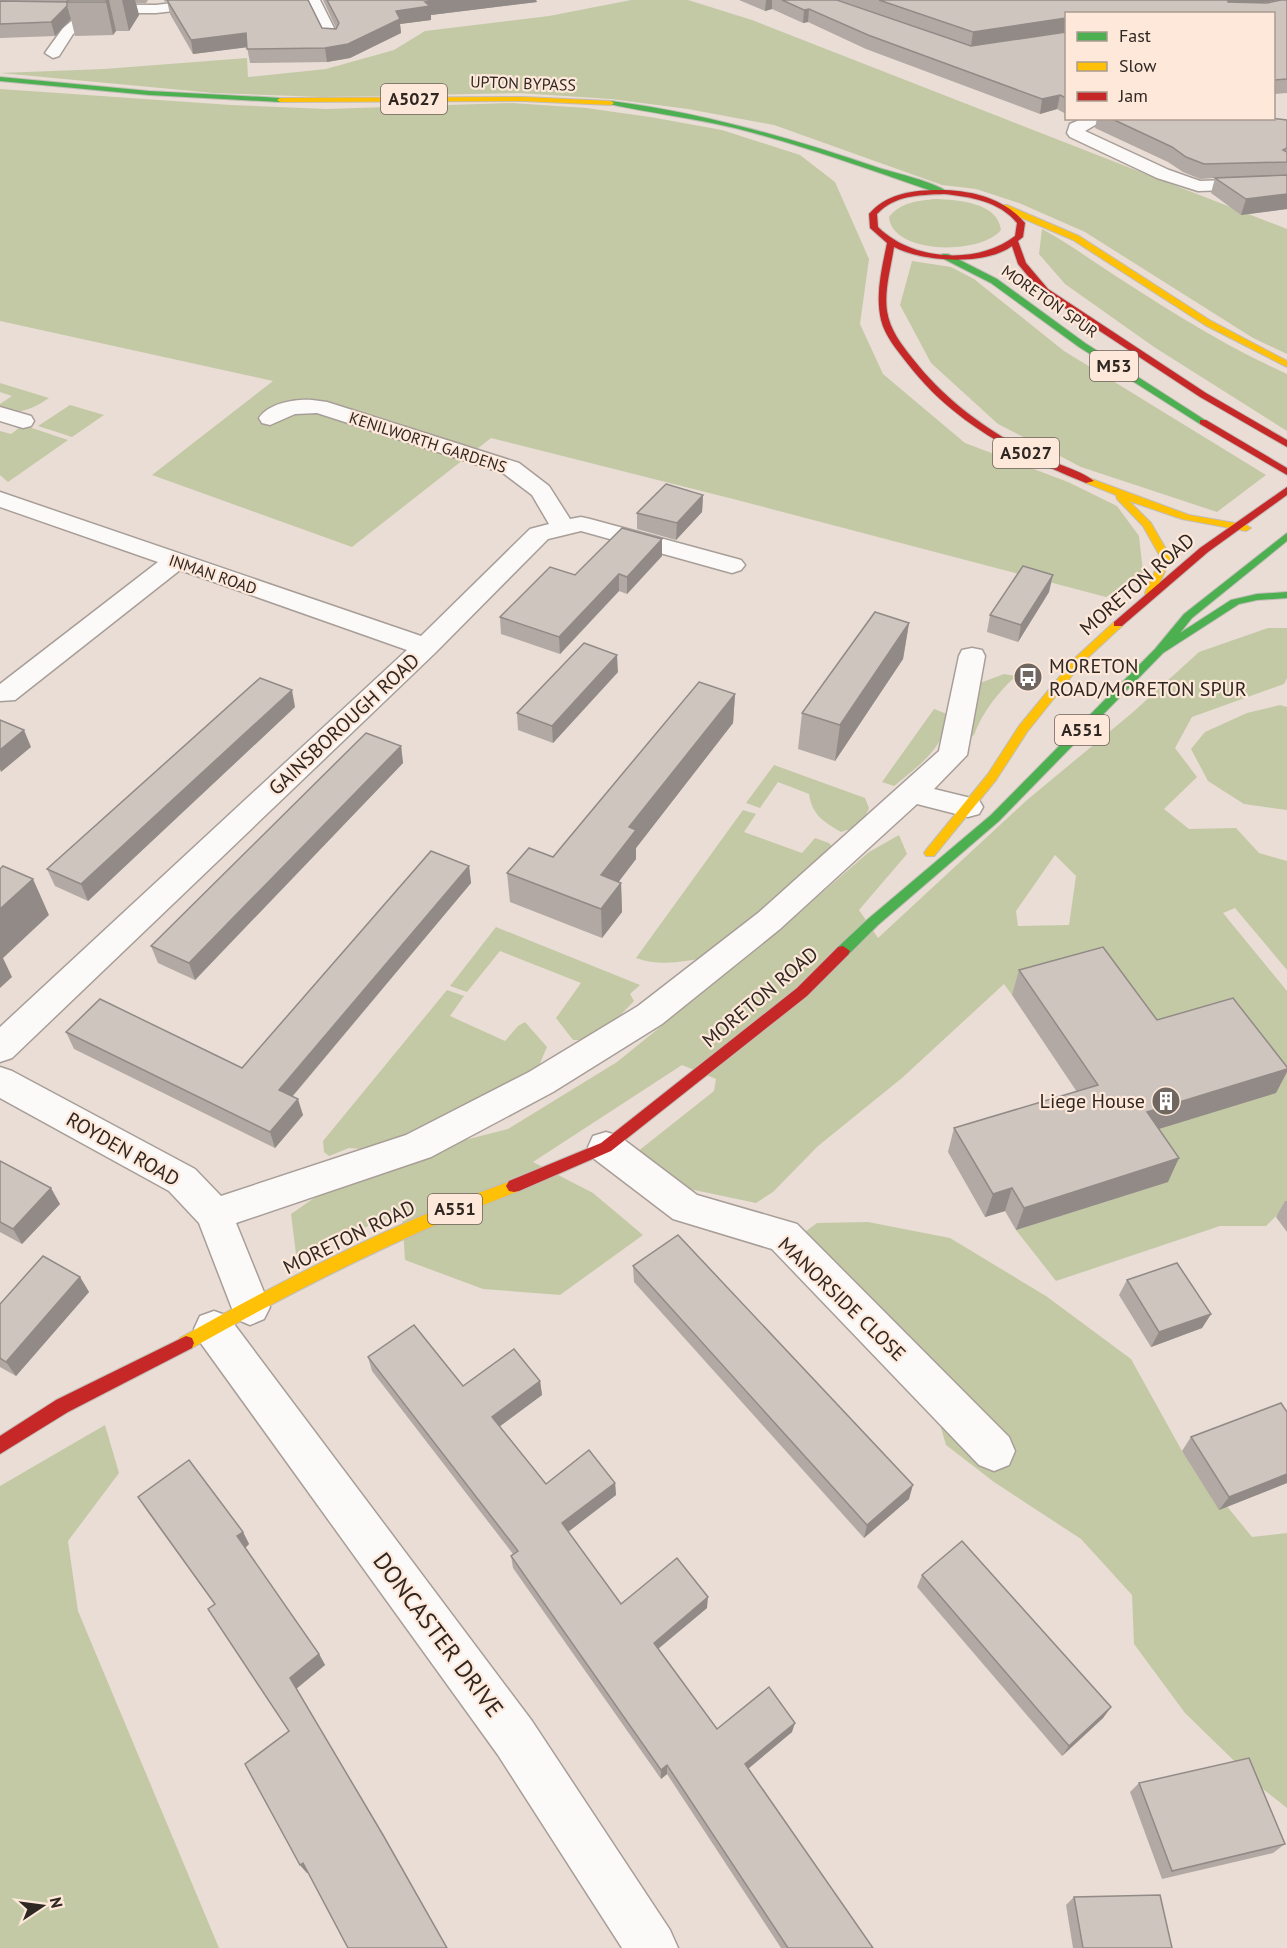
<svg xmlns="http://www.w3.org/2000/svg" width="1287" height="1948" font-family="'PT Sans',sans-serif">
<rect width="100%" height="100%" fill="#e9ddd5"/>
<g fill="#c4c9a5" fill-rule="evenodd">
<path d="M631,0h57l64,20 535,209v125l-34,-16 -168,-106 -66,-29 -43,-14 -34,-4 -168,-60 -86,-16 -77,-10 -92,-6 -197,4 -108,-4 -214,-20 104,-4 143,-11 1,19 78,-8 68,-19 31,-19 124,-15z"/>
<path d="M0,89l231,16 96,4 185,-6 74,5 64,9 72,13 78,25 35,27 34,77 -9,65 23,50 82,69 103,39 49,24 22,30 4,36 -37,25 -369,-97 -246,-62 -139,109 -200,-72 121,-94 -273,-60z"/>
<path d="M936,199c21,1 62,3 65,31 -20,25 -109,25 -112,-13 12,-15 28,-16 47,-18z"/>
<path d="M1042,229c19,10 36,22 54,34 61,40 124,81 191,111v57l-133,-84 -89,-63 -26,-30z"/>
<path d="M912,261l39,6 23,12 90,72 202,124 -49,37 -136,-45 -83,-43 -67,-61 -31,-58z"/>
<path d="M0,383l49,15c-16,11 -30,17 -49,11v-5l12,-8 -12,-4z"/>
<path d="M70,405l34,10 -32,22 -34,-11z"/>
<path d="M23,425l45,15 -60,42 -8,-7v-44l11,3z"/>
<path d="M1268,628h19v50l-3,6 -92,33 -17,31 22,29 -33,32 25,20 47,-1 23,25 28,8v109l-52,-62 -12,5 64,78v214l-21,21h-46l-164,55 -40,-51 151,-48 -36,-133 -37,-78 -82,24 -8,-11 -102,94 -84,68 -45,46 -17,11 -76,-16 -43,-35 77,-61 2,-12 -34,-14 -149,97 60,31 50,42 -83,60 -77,-6 -78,-29 -3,-47 -106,41 -5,-40 68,-47 149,-38 109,-67 142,-115 110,-95 30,-17 8,19 -48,56 19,28 149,-138 105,-87 67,-61zM1055,855l21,21 -7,49 -51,1 -2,-15z"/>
<path d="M1004,674l12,2c-18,16 -34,37 -42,59l-4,3 6,-48 4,-7z"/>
<path d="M1280,705l7,2v103l-43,-6 -36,-23 -17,-32 14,-17 42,-19z"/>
<path d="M934,709l13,5c-2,35 -28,51 -53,72l-12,-4z"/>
<path d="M774,765l91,33 4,10c-7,17 -11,19 -28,24 -17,-10 -29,-17 -32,-38l-31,-12 -18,26 -14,-5z"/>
<path d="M743,810l13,4 -12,18 58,21 13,-15 14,5 5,6 -124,108c-25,4 -49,10 -74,1z"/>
<path d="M496,927l144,58 -10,9 4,7 -25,26 -20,13h-16l-17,-22 25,-35 -81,-32 -33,41 -17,-6z"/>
<path d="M447,990l17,6 -14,20 55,25 13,-15 7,-4 22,25 -10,23 -161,80 -27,-2 -20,8 -5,-4 -1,-11z"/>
<path d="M868,1222l82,16 96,58 85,63 51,92 70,86 35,-4v275l-24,-19 -78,-76 -51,-69 -2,-49 -51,-56 -87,-57 -48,-37 -26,-89 -122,-119 19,-14z"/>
<path d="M105,1425l14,48 -51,68 10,70 141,337h-219v-462z"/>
</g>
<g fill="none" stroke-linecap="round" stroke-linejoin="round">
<g stroke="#a89e98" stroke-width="3">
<g id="street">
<path d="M197,0h47l-7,4 -81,9h-60l-8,11 -15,10 -14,22 -6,2 -8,-5 18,-25 18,-15 -81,-1v-8l156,1z"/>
<path d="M306,0h14l19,38 -3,3h-10z"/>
<path d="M1084,118h23l-22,13 84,39 31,11 87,-3v10l-89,3 -41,-13 -87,-41 -3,-4 3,-9z"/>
<path d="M312,400l15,2 192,61 30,23 21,33 11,-2 9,2 151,41 4,5 -4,5 -9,3 -151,-42 -33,8 -113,114 -423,405 -12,4v-35l407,-377 -227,-80 -165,130 -15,1v-17l158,-122 -158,-55v-15l421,144 109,-107 19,-5 -17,-29 -29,-22 -186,-60 -22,1 -25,11 -8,-2 -3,-5c10,-15 36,-19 53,-18z"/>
<path d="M0,407l31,9 3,5 -3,5 -8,2 -23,-7z"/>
<path d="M972,648l10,2 3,6 -18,99 -33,34 45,11 4,7 -4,7 -11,3 -51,-13 -137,125 -118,95 -109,68 -122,65 -195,66 34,84 -6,12 -14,6 -14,-6 -37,-96 -30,-32 -169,-93v-31l12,4 183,98 26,27 185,-61 123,-63 109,-66 120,-93 181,-162 20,-95 3,-6z"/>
<path d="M606,1132l13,4 78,59 100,29 212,213 6,14 -6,14 -15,6 -15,-6 -207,-216 -99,-30 -80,-61 -5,-11 5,-11z"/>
<path d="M214,1311l14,5 304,405 138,209 8,18h-56l-124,-193 -298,-413 -6,-13 6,-13z"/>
</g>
</g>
<g stroke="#c2bcb7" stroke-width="2">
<g id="fast">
<path d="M0,77l149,14 131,7 3,2 -3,2 -131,-7 -149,-14z"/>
<path d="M611,101c92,12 180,37 268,67 20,6 52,13 69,24l-7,2c-68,-23 -136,-48 -206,-66 -42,-10 -84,-15 -126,-24z"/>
<path d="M942,254h6l49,25 88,64 123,79 -8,2 -121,-77 -88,-64 -49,-25z"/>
<path d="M1287,533v8l-95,77 -12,15 51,-33 26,-6 30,-2v6l-30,2 -18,4 -76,49 -164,168 -121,104 -30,30h-10l-2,-4 2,-4 30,-28 123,-104 164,-166 29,-35z"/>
</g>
</g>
<g stroke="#c2bcb7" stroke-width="2">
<g id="slow">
<path d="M523,97l88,4 3,2 -3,2 -88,-4 -243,1 -3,-2 3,-2z"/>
<path d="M1001,205h6l72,31 132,85 76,40v6l-82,-42 -132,-85 -72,-31z"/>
<path d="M1089,478l100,37 57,10 5,3 -5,3 -64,-12 -53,-18 22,22 20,35 -16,35 -1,2h-8l-1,-2 16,-35 -18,-32 -26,-27 -1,-4 -30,-12 -2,-2z"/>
<path d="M1118,621l4,1v4l-39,36 -56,70 -31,48 -62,76h-8l-2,-3 2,-3 62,-76 31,-48 56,-68 39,-36z"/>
<path d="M514,1180l5,1 3,5 -3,5c-113,42 -222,98 -327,157l-6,2 -6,-2 -2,-5 2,-5c105,-59 220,-119 334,-158z"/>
</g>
</g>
<g stroke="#c2bcb7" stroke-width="2">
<g id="jam">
<path d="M934,190c33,-1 70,7 91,33l-2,14 -5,4 8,22 22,26 158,104 81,47v7l-87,-50 -158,-104 -24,-29 -6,-18c-27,20 -89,16 -118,1 -3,21 -10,43 -7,64 3,19 14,33 26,48 32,41 72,70 118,94 17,8 50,17 63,28l-8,2c-70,-28 -133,-60 -179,-120 -10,-13 -22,-27 -26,-43 -6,-26 1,-52 6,-77l-17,-15 -1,-14c17,-20 41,-23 65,-24zM944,194c27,3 55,7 73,29l-2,13c-37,29 -103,25 -137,-9l-1,-13c18,-19 42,-19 67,-20z"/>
<path d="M1200,420h6l81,48v7l-87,-51z"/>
<path d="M1287,487v8l-79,57 -86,74h-8v-4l86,-74z"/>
<path d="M843,946l7,5 -2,4 -41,41 -196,155 -92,40 -5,1 -5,-1 -3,-5 3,-5 92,-38 196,-155 41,-41z"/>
<path d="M186,1336l6,2 2,5 -2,5 -124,64 -68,42v-18l56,-36z"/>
</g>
</g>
<use href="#street" fill="#fcfaf9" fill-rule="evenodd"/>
<use href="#fast" fill="#4caf50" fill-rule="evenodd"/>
<use href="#slow" fill="#ffc107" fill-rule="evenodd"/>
<use href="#jam" fill="#c62828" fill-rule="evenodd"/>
</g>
<g fill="#b2a9a4">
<path d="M0,0h148l-2,3h-10l3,12 -10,16h-13l-3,4 -38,1 -4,-17 -16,17 -55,2z"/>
<path d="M164,0h144l14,28 14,1v-1l-13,-28h213l1,2 -106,13v5l-31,4 1,9 -51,25 -23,4 -77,1 -3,-16 -54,7 -23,-40 -3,-13 -2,1z"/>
<path d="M739,0h98l134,46 95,-14 -95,14 -132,-46h440l-16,3h4l20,-3v93l-13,1v-80h-208v100l-9,-5 -17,5 -174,-65 -58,-27 -5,1 -31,-14 -7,2z"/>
<path d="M1097,118h172l18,2v89l-46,6 -30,-22 4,-15 -15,1 -17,-7 -15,-10 -73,-34z"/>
<path d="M703,495l-1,17 -26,28 -39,-11v-16z"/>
<path d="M662,539v17l-35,38 -8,-3 -59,63 -59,-20 -1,-17 75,-42z"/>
<path d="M1049,592l-31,50 -31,-10 3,-17z"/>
<path d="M909,623l-6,36 -68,102 -37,-12 4,-36z"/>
<path d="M618,672l-65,71 -35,-13 -1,-17z"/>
<path d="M735,694l-2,29 -97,125v11l-18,23 3,1 1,29 -20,26 -92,-36 -3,-29 46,-16z"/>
<path d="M295,707l-207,194 -33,-15 -8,-17z"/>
<path d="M401,746l2,17 -208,217 -37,-17 -7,-17z"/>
<path d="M469,866l2,17 -178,213 10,19 -28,33 -201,-99 -8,-17 176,36z"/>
<path d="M1019,970l138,50 119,73 -118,36 10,53 -152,48 -11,-19 -20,6 -37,-65 6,-24 123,-36 -65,-97z"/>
<path d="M0,1161l60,43 -38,40 -22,-12z"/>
<path d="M1285,1201h2v31l-11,-15z"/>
<path d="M633,1266l276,233 -45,39 -230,-256z"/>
<path d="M80,1277l9,15 -73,84 -16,-9v-63z"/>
<path d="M1127,1280l84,34 -9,14 -51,19 -32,-52z"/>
<path d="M368,1357l95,29 77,-5 2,14 -42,31 46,58 69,-1 1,12 -48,37 53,72 86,4 -49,41 59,80 75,3 -44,37 125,179h-92l-114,-174 -6,5 -148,-211 -2,-12 2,-2 -141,-183z"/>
<path d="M1191,1437l96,46 -68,27 -37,-59z"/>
<path d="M138,1497l105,35 6,12 -4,4 74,106 6,11 -29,24 12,183 -1,1 -7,-8 -11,-134 -74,-126 -68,-94z"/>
<path d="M922,1575l189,132 -8,11 -41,38 -145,-169z"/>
<path d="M1139,1783l146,61 -12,9 -111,26 -32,-87z"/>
<path d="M1074,1897l98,51h-99l-7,-43z"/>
</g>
<g fill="#918a86">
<path d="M107,0h2l7,31 -3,4 -7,-33z"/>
<path d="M122,0h13l4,15 -10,16z"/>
<path d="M439,0h97l1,2 -106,13v5l-31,4 1,9 -51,25 -23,4 -2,-14 71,-37 29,-9z"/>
<path d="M766,0h6v9l-7,2z"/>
<path d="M1228,0h51l-46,8 -8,4z"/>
<path d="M67,6l4,13 -16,17 -4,-14z"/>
<path d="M809,9l-1,13 -5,1 1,-13z"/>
<path d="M1066,18v14l-95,14 2,-14z"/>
<path d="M246,33l3,14 -56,7 -2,-14z"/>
<path d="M1060,95l-3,14 -17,5 2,-15z"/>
<path d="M1287,194v15l-46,6 5,-16z"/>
<path d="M703,495l-1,17 -26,28 1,-17z"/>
<path d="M662,539v17l-35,38v-17z"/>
<path d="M619,574v17l-59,63 -1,-17z"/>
<path d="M1053,575l-4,17 -31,50 3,-17z"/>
<path d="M909,623l-6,36 -68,102 5,-36z"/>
<path d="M617,655l1,17 -65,71 -1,-17z"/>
<path d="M292,690l3,17 -207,194 -7,-17z"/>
<path d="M735,694l-2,29 -97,125v11l-34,45 -1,-29 28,-48z"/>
<path d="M24,730l7,17 -30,25 -1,-3v-19z"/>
<path d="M401,746l2,17 -208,217 -6,-17z"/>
<path d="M469,866l2,17 -187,223 -5,-16z"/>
<path d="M33,879l16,36 -46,43 9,19 -12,11v-79z"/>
<path d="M621,883l1,29 -20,26 -1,-29z"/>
<path d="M1287,1069v3l-11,21 -140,43 11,-24z"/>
<path d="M298,1099l5,16 -28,33 -5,-16z"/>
<path d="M1179,1158l-11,24 -152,48 8,-22z"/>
<path d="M51,1188l9,16 -38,40 -9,-15z"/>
<path d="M1012,1188l-7,23 -20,6 8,-23z"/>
<path d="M80,1277l9,15 -73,84 -10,-14z"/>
<path d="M1211,1314l-9,14 -51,19 8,-15z"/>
<path d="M540,1381l2,14 -47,35 -3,-13z"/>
<path d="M1287,1474v9l-68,27 10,-13z"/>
<path d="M615,1483l1,12 -52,40 -2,-12z"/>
<path d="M913,1485l-4,14 -45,39 3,-13z"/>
<path d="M243,1532l6,12 -5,5 -7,-13z"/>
<path d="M708,1597l-1,11 -54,45 1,-10z"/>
<path d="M319,1654l6,11 -29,24 -6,-11z"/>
<path d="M1111,1707l-8,11 -41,38 7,-10z"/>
<path d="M795,1723l-3,9 -49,41 2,-9z"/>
<path d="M667,1765v9l-6,5v-9z"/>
<path d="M303,1863l6,8 -2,2 -7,-8z"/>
</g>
<g fill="#cfc5bf" stroke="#918a86" stroke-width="1.5">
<path d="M69,0h38l-1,2h-40z"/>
<path d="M167,0h141l14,28 14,1 3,-6 -12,-23h112l-14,2 5,4 -34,5 4,8 -52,25 -23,4 -78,1 -1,-16 -55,7z"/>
<path d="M782,0h55l134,46 95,-14v66l-6,-3 -18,4 -174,-64 -59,-26 -5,1z"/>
<path d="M879,0h349v2l39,1 14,-3h6v79l-13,1v-66h-208v4l-93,14z"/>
<path d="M0,1l67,1v4l-16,16 -51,2z"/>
<path d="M1110,118h159l18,2v28l-4,2 4,2v10l-83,2 -18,-7 -14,-10z"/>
<path d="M1287,175v19l-41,5 -31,-21z"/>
<path d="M666,484l37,11 -26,28 -40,-10z"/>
<path d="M622,528l40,11 -35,38 -8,-3 -60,63 -59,-20 50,-50 25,8z"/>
<path d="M1023,566l30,9 -32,50 -31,-10z"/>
<path d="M875,612l34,11 -69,102 -38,-12z"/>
<path d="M584,643l33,12 -65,71 -35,-13z"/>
<path d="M260,678l32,12 -211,194 -34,-15z"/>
<path d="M699,682l36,12 -106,133 7,3 -35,45 20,8 -20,26 -94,-36 22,-25 24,9z"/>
<path d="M0,720l24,10 -24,20z"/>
<path d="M366,733l35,13 -212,217 -38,-17z"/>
<path d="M431,851l38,15 -190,224 19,9 -28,33 -204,-100 34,-33 142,69z"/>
<path d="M3,866l30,13 -33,30v-40z"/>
<path d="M1103,947l54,73 76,-22 54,69v2l-140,43 32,46 -155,50 -12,-20 -19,6 -39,-66 144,-43 -79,-115z"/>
<path d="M0,1161l51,27 -38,41 -13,-7z"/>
<path d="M678,1235l235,250 -46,40 -234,-259z"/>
<path d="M43,1256l37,21 -74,85 -6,-4v-54z"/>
<path d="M1177,1263l34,51 -52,18 -32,-52z"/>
<path d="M414,1325l49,61 51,-37 26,32 -48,36 54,67 43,-34 26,33 -53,40 59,81 56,-46 31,39 -54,46 63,86 52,-42 26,36 -50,41 128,184h-85l-121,-183 -6,5 -150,-214 7,-5 -150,-194z"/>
<path d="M1281,1403l6,9v62l-58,23 -38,-60z"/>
<path d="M189,1460l54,72 -6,4 82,118 -29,24 93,157 64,113h-99l-45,-85 -3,2 -55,-101 44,-33 -81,-122 7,-5 -77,-107z"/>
<path d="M962,1541l149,166 -42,39 -147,-171z"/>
<path d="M1249,1758l36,86 -113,27 -33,-88z"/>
<path d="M1160,1895l12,53h-89l-9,-51z"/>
</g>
<defs>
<g id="bus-disc" transform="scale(1.5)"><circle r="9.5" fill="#706761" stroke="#fee8da"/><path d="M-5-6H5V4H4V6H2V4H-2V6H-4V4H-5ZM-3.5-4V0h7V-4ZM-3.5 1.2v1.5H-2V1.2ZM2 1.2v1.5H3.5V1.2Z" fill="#fff"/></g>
<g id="building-disc" transform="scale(1.5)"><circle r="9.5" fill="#706761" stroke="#fee8da"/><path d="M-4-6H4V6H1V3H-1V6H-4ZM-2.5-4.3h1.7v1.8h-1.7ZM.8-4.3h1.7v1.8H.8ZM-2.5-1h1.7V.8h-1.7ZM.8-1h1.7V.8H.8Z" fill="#fff"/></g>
</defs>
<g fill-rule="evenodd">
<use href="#bus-disc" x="1028" y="677"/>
<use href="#building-disc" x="1166" y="1101"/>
</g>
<g text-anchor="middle" stroke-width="4.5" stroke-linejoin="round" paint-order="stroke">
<g font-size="16" fill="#2f2722" stroke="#fee8da">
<text transform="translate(523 83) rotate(2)" y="6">UPTON BYPASS</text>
<text transform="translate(1050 301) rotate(35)" y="6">MORETON SPUR</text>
<text transform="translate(428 442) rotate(18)" y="6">KENILWORTH GARDENS</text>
<text transform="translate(213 574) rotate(19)" y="6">INMAN ROAD</text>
</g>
<g fill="#fee8da" stroke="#6d6159" stroke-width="1.5">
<rect x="381" y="84" width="66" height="30" rx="4.5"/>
<rect x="1090" y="351" width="48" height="30" rx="4.5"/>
<rect x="993" y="438" width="66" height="30" rx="4.5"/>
<rect x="1055" y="715" width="54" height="30" rx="4.5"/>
<rect x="428" y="1194" width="54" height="30" rx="4.5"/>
</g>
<g font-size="18" font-weight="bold" fill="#2f2722">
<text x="414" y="105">A5027</text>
<text x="1114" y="372">M53</text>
<text x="1026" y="459">A5027</text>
<text x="1082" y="736">A551</text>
<text x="455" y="1215">A551</text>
</g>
<g font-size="20" fill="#2f2722" stroke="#fee8da">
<text transform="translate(1137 584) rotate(-41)" y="7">MORETON ROAD</text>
<text transform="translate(344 724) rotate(-43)" y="7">GAINSBOROUGH ROAD</text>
<text transform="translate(760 997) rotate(-40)" y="7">MORETON ROAD</text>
<text transform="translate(123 1149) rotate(30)" y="7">ROYDEN ROAD</text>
<text transform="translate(349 1237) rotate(-26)" y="7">MORETON ROAD</text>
<text transform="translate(842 1299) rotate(44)" y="7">MANORSIDE CLOSE</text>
</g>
<g font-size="20" fill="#2f2722" stroke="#fee8da" text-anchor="start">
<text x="1049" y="673">MORETON<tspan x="1049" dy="23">ROAD/MORETON SPUR</tspan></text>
<text x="1145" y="1108" text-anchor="end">Liege House</text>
</g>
<g font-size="24" fill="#2f2722" stroke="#fee8da">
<text transform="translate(438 1635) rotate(53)" y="8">DONCASTER DRIVE</text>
</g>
</g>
<rect x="1065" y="12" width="210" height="108" fill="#fee8da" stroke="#ab9b90" stroke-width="1.5"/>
<rect x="1077" y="32" width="30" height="9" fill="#4caf50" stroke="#ab9b90" stroke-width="1.5"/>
<text x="1119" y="42" font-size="18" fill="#2f2722">Fast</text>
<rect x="1077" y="62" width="30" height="9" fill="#ffc107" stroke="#ab9b90" stroke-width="1.5"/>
<text x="1119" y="72" font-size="18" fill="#2f2722">Slow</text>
<rect x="1077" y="92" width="30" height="9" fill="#c62828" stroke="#ab9b90" stroke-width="1.5"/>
<text x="1119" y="102" font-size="18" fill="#2f2722">Jam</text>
<g transform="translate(42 1906) rotate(77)" stroke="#fee8da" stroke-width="4.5" paint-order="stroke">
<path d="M0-4.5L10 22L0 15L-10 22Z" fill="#2f2722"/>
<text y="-9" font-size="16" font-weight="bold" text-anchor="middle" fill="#2f2722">N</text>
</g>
</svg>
